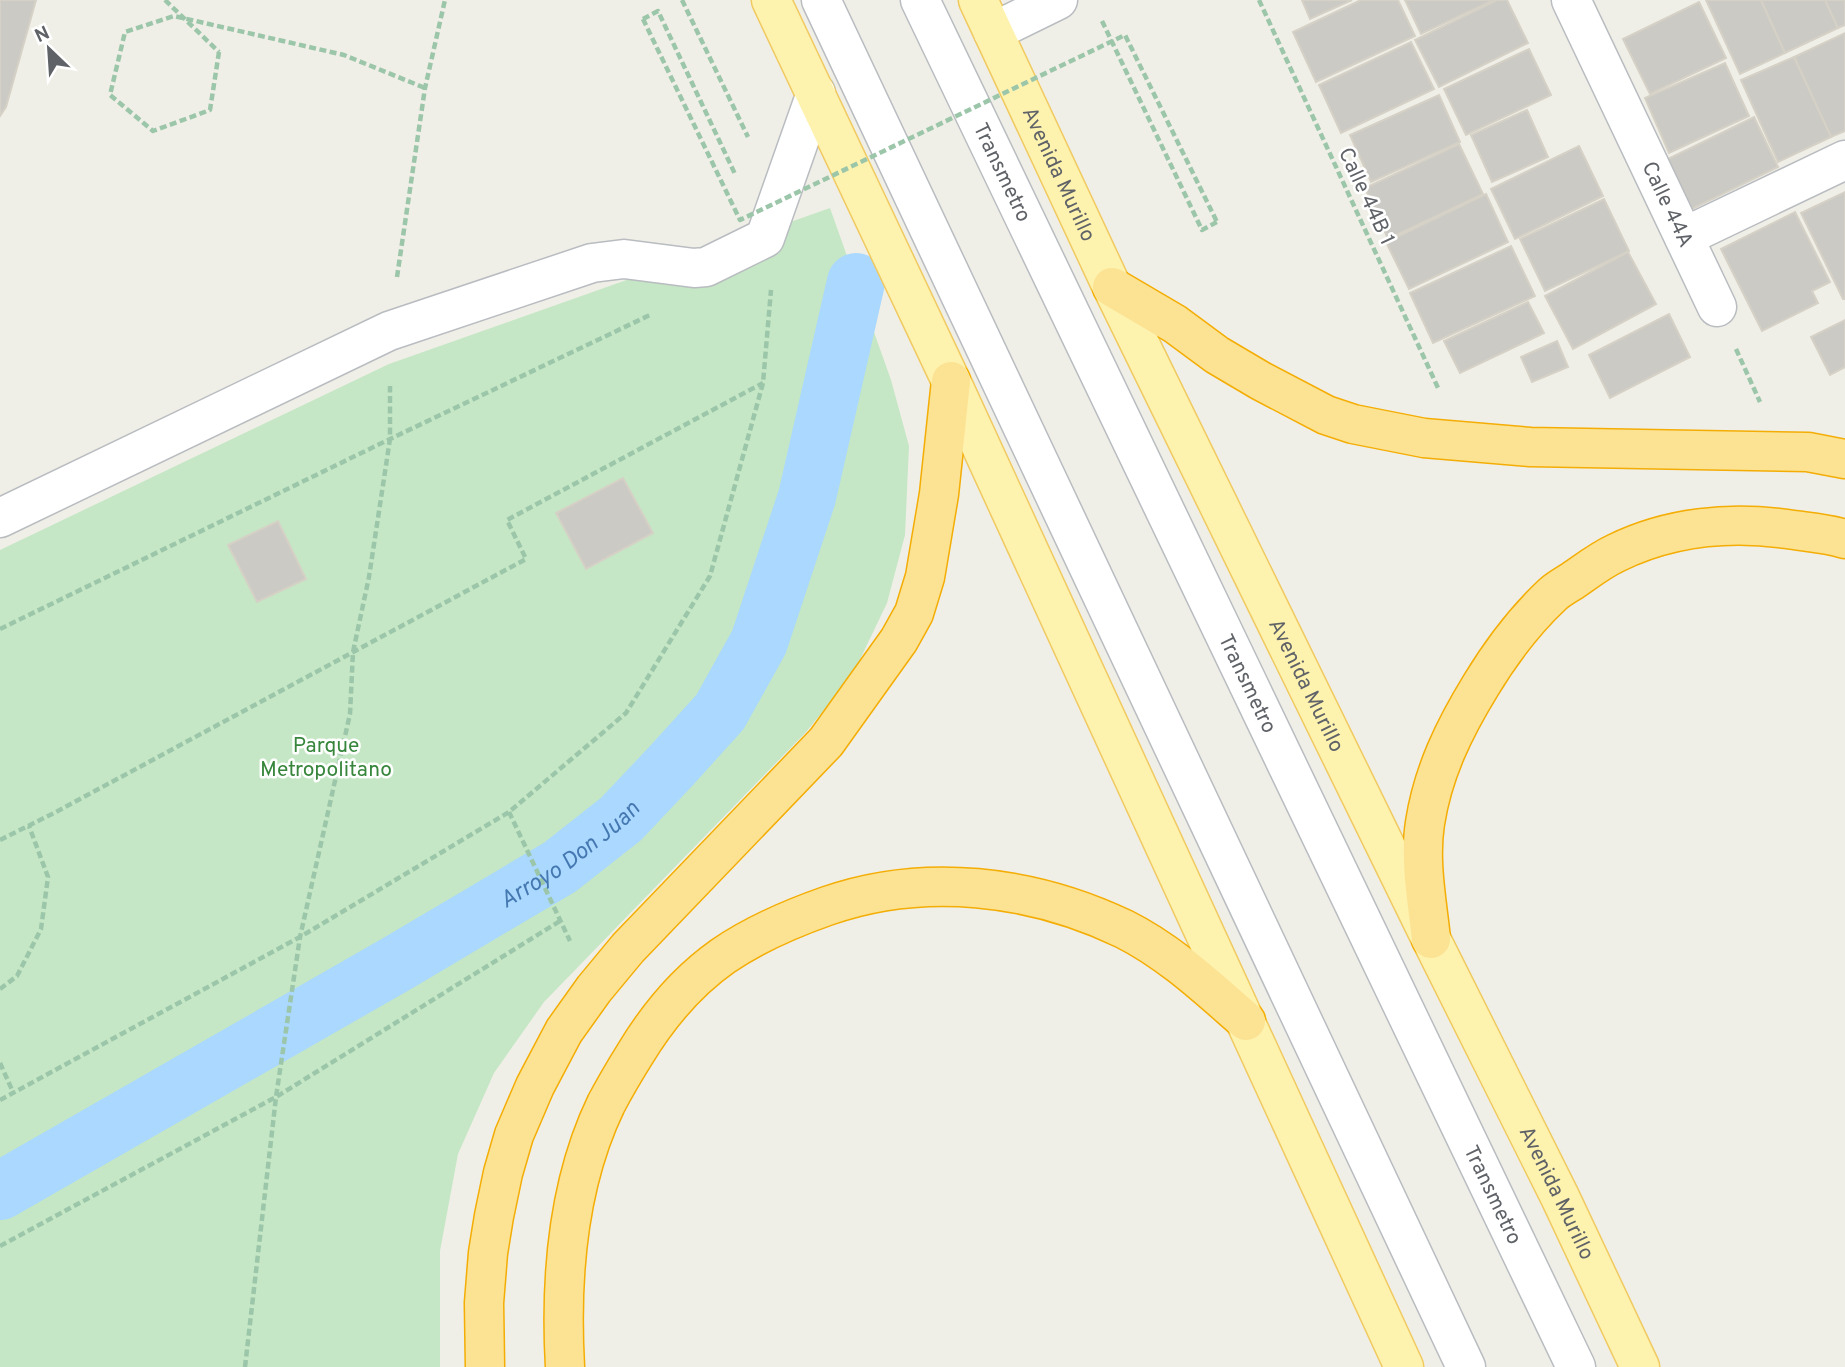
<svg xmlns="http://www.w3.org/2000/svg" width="1845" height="1367" font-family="Overpass,sans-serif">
<rect width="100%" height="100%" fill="#f0efe7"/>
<path fill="#c5e7c5" d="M830,208l61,172 18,66 -4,89 -18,68 -34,71 -47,58 -262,270 -50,71 -36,81 -18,97v116h-440v-817l389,-186z"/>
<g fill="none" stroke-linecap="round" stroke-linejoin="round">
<path stroke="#aad8fe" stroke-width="58" id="s1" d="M0,1191l398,-228 162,-96 61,-48 51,-54 48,-53 39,-70 48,-145 49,-215"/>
</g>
<g fill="#cccac4" stroke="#d5d1c6" stroke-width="2">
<path d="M0,0h36l-30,107 -6,9z"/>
<path d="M1302,0h50l-42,19z"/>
<path d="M1361,0h37l17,36 -99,46 -23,-50z"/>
<path d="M1405,0h89l-73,34z"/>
<path d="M1497,0h10l21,43 -89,44 -24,-47z"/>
<path d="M1706,0h55l24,53 -45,21z"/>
<path d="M1761,0h64l13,28 -53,25z"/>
<path d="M1825,0h20v25l-7,3z"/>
<path d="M1699,2l27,56 -76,36 -27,-55z"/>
<path d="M1845,33v98l-14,6 -37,-80z"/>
<path d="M1411,42l23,47 -93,44 -22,-48z"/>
<path d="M1529,49l22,46 -85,40 -22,-46z"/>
<path d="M1794,57l37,80 -53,25 -37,-82z"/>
<path d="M1725,63l24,53 -80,37 -24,-55z"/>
<path d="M1439,95l21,47 -89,40 -21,-47z"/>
<path d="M1527,110l21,47 -56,25 -21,-47z"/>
<path d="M1754,117l24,50 -86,42 -24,-50z"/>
<path d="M1459,144l24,50 -95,45 -23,-51z"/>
<path d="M1579,146l24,50 -88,43 -24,-50z"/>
<path d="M1845,192v107h-2l-42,-86z"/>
<path d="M1486,194l22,48 -99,47 -23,-47z"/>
<path d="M1604,199l25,52 -84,40 -25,-52z"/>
<path d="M1795,212l35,70 -18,9 6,12 -56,28 -41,-82z"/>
<path d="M1511,246l24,50 -102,47 -23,-50z"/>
<path d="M1628,252l28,52 -83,45 -28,-53z"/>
<path d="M1528,302l16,31 -84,40 -16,-32z"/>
<path d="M1669,314l21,43 -80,41 -21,-43z"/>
<path d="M1845,320v47l-15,8 -19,-38z"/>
<path d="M1557,341l11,26 -36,15 -11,-25z"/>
<path d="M623,478l30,55 -67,36 -30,-56z"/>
<path d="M278,521l28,58 -49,23 -29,-57z"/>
</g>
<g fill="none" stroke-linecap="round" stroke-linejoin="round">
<g stroke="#b9bcc0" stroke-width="41">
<g id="minor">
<path d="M821,0l645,1367"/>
<path id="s2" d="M920,0l656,1367"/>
<path id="s3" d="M1571,0l146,307"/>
<path d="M993,32l65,-32"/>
<path d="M1684,237l161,-77"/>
<path d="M0,518l389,-187 203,-68 32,-4 70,9 12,-1 59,-29 51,-145"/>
</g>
</g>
<g stroke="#f0ca61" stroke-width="41">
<g id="major">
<path d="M771,0l180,381 453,986"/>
<path id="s4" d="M978,0l134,287 319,652 129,258 80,170"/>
</g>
</g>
<g stroke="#f4ad04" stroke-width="41">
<g id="highway">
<path d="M1112,287l63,37 42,31 44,26 65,34 27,9 71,14 106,9 278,5 37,7"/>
<path d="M1431,939c-4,-38 -12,-78 -6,-116 8,-51 29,-94 56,-138 20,-33 43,-64 72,-91 7,-6 15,-10 22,-15 13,-9 26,-19 41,-26 53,-26 113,-32 171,-24 19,3 40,4 58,10"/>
<path d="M485,1367l-1,-64 4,-50 6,-37 9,-43 11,-38 21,-49 29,-55 30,-42 34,-41 198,-206 73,-102 15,-27 11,-36 14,-83 12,-113"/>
<path d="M565,1367c-5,-88 2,-182 41,-263 9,-17 19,-34 29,-50 23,-38 51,-72 88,-98 32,-22 67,-37 104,-50 97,-34 205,-21 297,23 46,23 84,59 122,92"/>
</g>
</g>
<g stroke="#9cc6a9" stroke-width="4.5" stroke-dasharray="7 3.5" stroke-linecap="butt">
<path d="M682,0l66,137"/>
<path d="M1259,0l180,390"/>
<path d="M643,19l15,-8 77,163"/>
<path d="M1102,21l100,209 15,-8"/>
<path d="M219,52l-9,58 -57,21 -43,-36 15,-63 49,-16 170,39 81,33"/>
<path d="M397,277l28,-189 20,-88"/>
<path d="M1736,349l24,53"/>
<path d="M0,629l390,-190 262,-125"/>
<path d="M509,812l61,129"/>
<path d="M0,840l54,-27 472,-254 -19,-39 256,-137"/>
<path d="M0,989l17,-13 24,-47 7,-52 -19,-51"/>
<path d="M0,1063l13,29"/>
<path d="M0,1100l300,-163 209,-125 117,-99 84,-137 53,-193 8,-93"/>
<path d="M0,1246l276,-149 284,-176"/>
<path d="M245,1367l31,-270 24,-160 50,-223 3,-62 16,-75 21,-138v-53"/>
</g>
<use href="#minor" stroke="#fff" stroke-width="38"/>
<use href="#major" stroke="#fef2af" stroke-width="38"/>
<use href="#highway" stroke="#fbe393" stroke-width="38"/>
<g stroke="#9cc6a9" stroke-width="4.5" stroke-dasharray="7 3.5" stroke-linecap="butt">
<path d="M165,0l54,52"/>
<path d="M643,19l97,201 385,-185 92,187"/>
</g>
</g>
<g text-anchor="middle" stroke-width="5" stroke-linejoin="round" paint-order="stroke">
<g font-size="21" fill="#5f6267" stroke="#fff">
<text dy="7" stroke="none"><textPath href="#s2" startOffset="191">Transmetro</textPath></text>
<text dy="7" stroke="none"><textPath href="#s4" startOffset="192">Avenida Murillo</textPath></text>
<text transform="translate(1367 196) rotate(65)" y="7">Calle 44B 1</text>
<text dy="7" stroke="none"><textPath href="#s3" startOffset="226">Calle 44A</textPath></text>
<text dy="7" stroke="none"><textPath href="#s2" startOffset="758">Transmetro</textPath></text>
<text dy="7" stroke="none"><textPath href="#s4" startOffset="760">Avenida Murillo</textPath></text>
<text dy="7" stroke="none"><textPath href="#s4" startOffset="1326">Avenida Murillo</textPath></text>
<text dy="7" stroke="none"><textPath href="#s2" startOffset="1325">Transmetro</textPath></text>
</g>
<g font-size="21" fill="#37863c" stroke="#fff">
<text x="326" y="752">Parque<tspan x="326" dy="24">Metropolitano</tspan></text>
</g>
<g font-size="23" font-style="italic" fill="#4578b1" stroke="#fff">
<text dy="8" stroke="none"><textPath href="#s1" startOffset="662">Arroyo Don Juan</textPath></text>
</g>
</g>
<g transform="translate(49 49) rotate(335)" stroke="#ffffff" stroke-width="5" paint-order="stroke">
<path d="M0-5L12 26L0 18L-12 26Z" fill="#5f6267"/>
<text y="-10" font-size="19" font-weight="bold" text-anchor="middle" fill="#5f6267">N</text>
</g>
</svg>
